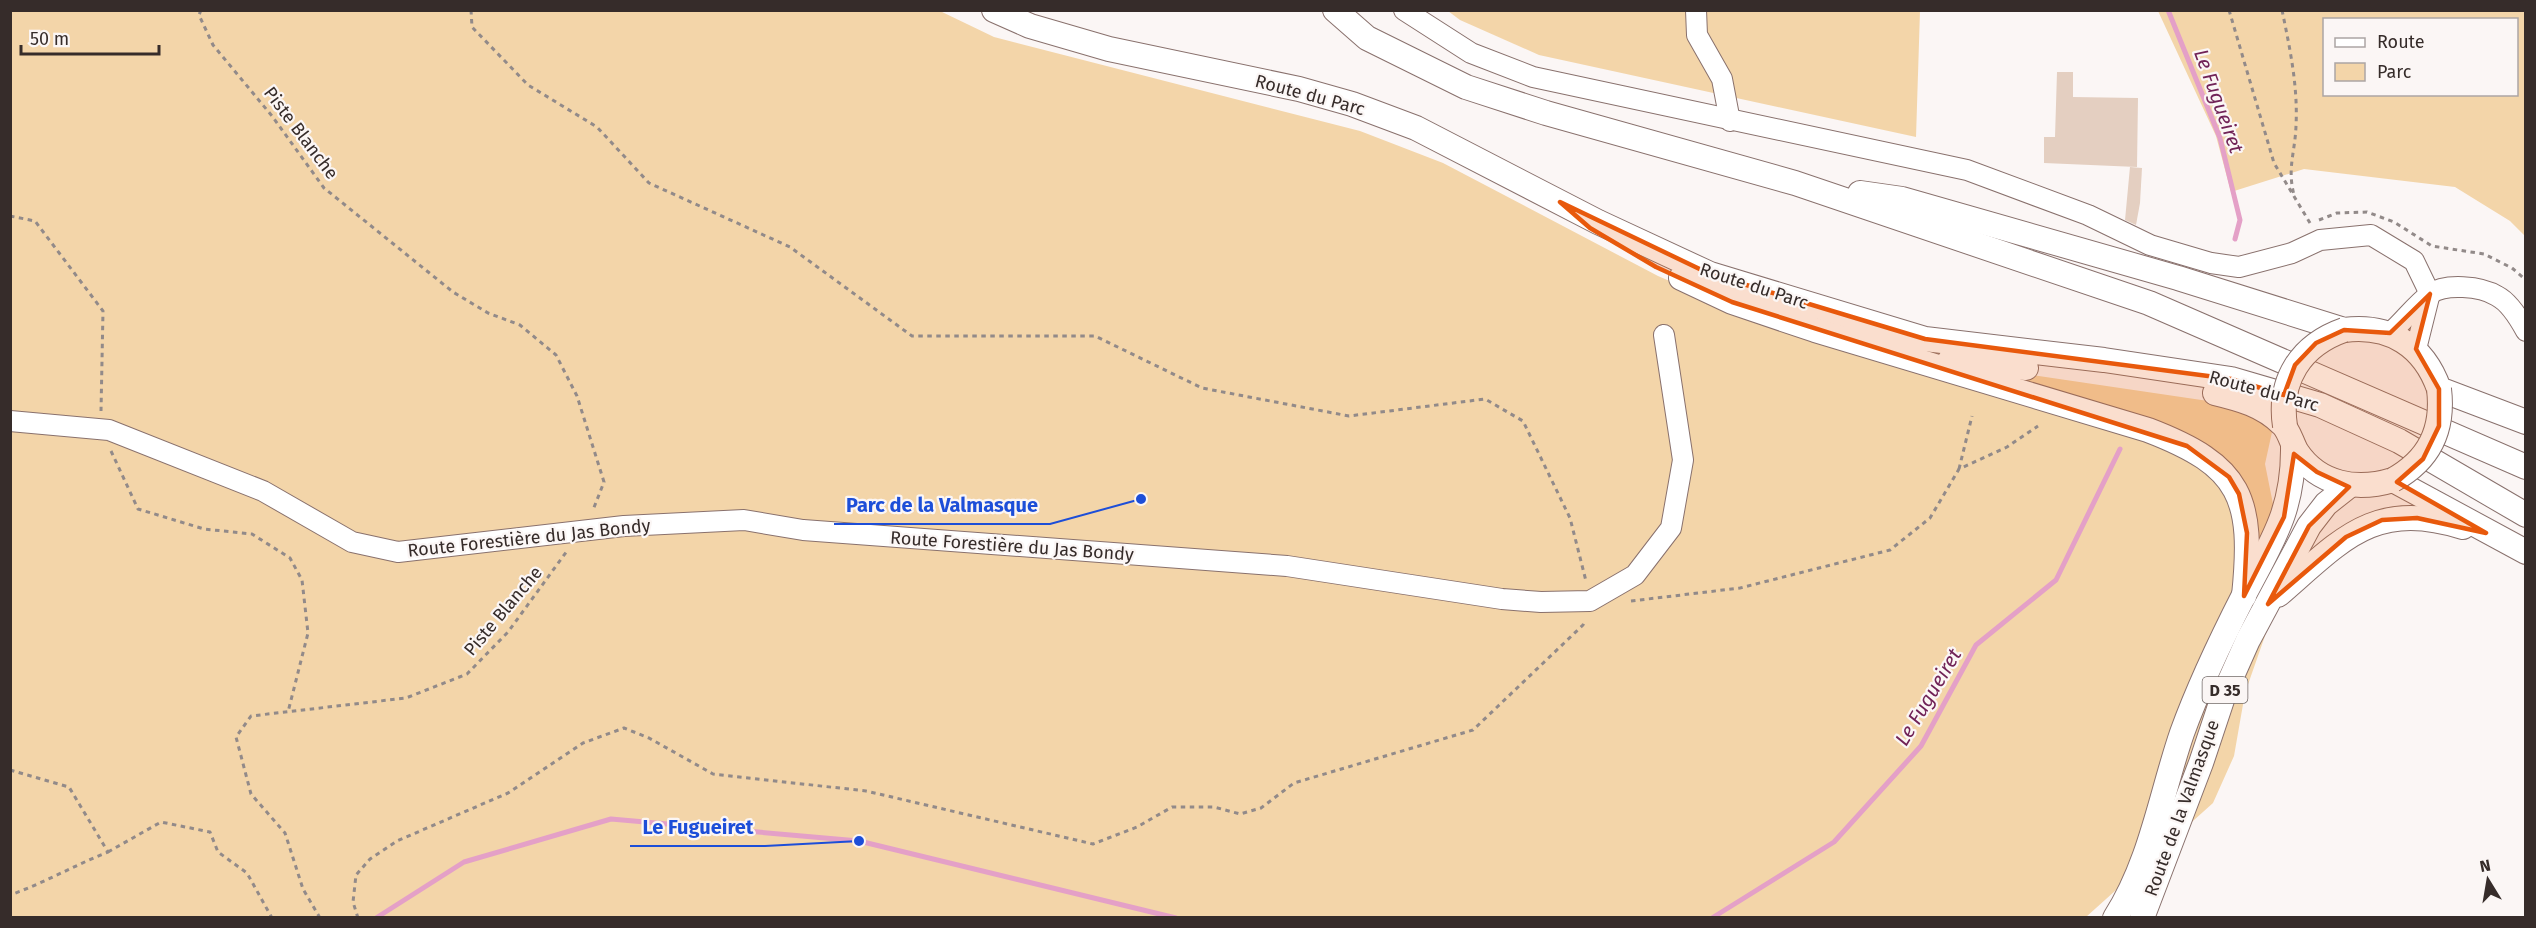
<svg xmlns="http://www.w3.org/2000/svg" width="2536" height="928" font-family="'Fira Sans',sans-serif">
<rect width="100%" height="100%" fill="#fbf6f5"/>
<g fill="#f3d5a9" fill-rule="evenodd">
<path d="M10,11h930l54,26 366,94 83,32 215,113 157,67 400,59 59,21 -9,41 14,70 1,59 -35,100 -11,63 -21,47 -127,114h-2075z"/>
<path d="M1448,11h472l-4,126 -377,-82 -79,-35z"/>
<path d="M2158,11h367v225l-15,-15 -55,-34 -151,-18 -73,23 -15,-56zM2324,20h192v74h-192z"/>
</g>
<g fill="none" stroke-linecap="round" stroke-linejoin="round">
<g stroke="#e4a0c7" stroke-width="5">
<path d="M2168,10l52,128 20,82 -5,19"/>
<path d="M376,918l88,-56 147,-43 248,22 317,77"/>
<path d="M1712,918l122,-76 87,-96 55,-101 80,-65 64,-131"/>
</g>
</g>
<g fill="#e4cfc1">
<path d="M2057,72h16v25l65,1 -1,69 -93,-4v-26h11z"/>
<path d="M2130,167l12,1 -2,35 -4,22 -11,-5z"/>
</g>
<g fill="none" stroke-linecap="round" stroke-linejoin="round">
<g stroke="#89716d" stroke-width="22">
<g id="minor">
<path d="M1404,10l67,43 62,24 434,93 121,45 62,30 61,18 28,4 53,-14 28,-13 51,-5 43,26 16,33"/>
<path d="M1696,10l1,25 25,44 8,42"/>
<path d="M2390,333c14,-12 25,-28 40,-39 15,-11 51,-8 67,2 12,6 23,24 29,35"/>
<path d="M2416,349l13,-52"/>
<path d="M10,421l99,9 154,61 89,51 46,10 226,-26 120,-6 59,10 484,36 215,33 39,3 49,-1 45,-26 36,-47 12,-68 -19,-125"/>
</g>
</g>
<g stroke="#89716d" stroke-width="26">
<g id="major">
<path d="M994,10l36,16 79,23 190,40 53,15 64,24 182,94 112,52 215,65 179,21 127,19 89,26 79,36 127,74"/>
<path d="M1335,10l32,28 99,49 80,26 249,70 354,120 377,164"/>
<path d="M1860,193l42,6 276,79 166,52c46,-6 80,16 95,59l87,33"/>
<path d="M1681,278l51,24 83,28 333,100c94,36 106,68 96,166"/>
<path d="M1950,360l76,8"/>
<path d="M2215,393c25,6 48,12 67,31 7,6 10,20 15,28 22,33 60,39 96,28l133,72"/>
<path d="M2278,595c64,-55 95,-96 185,-68"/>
<path d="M2115,918c36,-56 46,-124 67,-185 17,-47 39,-93 62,-138 28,-54 50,-85 49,-149"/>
<path d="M2142,918l59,-155 23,-69 24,-54 61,-114 17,-22 24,-19"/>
</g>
</g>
<g stroke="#928a89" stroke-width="3" stroke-dasharray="4.5 4.5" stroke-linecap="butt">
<path d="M201,10l-2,5 14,30 59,71 52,72 129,104 35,21 32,12 36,30 21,41 27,86 -11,28"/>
<path d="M471,10l1,17 56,58 69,42 52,56 141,64 122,89h183l107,52 147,28 136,-17 38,22 47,97 16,63"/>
<path d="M2229,10l45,153 36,60"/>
<path d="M2282,10c8,39 16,76 14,116 -1,27 -9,42 -2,69"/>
<path d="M10,216l25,5 68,90 -2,100"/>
<path d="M2319,220l18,-7 30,-1 27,10 38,24 52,8 28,14 14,12"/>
<path d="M111,451l27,58 66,20 48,5 38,24 12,22 6,53 -20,79"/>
<path d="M1959,469l13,-53"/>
<path d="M1631,601l109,-13 150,-38 40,-32 29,-49 48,-22 31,-21"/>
<path d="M10,770l59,17 39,65c-33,13 -64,31 -98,43"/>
<path d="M108,852l53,-30 49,10 8,20 29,21 25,45"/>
<path d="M320,918l-17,-29 -18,-56 -34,-39 -15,-57 15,-21 155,-18 61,-24 41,-42 59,-81"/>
<path d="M358,918l-5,-16 3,-27 14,-16 27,-18 111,-48 75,-50 41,-15 25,10 64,36 153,17 227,53 44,-17 35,-20h42l26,7 21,-6 33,-25 179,-53 110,-105 2,-5"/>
</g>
<use href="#minor" stroke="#fff" stroke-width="20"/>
<use href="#major" stroke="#fff" stroke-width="24"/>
<g stroke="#89716d" stroke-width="26" stroke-linecap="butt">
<g id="major-bridge">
<path d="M2285,426c-7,-46 16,-81 59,-96"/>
<path d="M2393,480c36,-20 51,-50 46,-91"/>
</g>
</g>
<use href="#major-bridge" stroke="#fff" stroke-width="24"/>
</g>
<path fill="#e8590c" fill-opacity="0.2" stroke="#e8590c" stroke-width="4.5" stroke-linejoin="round" d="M1560,202l150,72 215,65 306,40 53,16 11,-30 21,-22 28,-13 46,3 40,-39 -14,55 23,40v37l-16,33 -26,23 89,51 -69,-15 -35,2 -36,17 -78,67 41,-78 40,-39 -32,-15 -23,-18 -10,63 -40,79 3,-63 -8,-39 -10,-17 -42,-31 -455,-144 -76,-35 -66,-39z"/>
<g text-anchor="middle" stroke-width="4.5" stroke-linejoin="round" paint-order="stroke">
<rect fill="#fbf6f5" stroke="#716967" stroke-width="1.5" x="2202.5" y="677" width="45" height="26" rx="4.5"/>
<g font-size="16" font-weight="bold" fill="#362c2a">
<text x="2225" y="696">D 35</text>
</g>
<g font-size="18" fill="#362c2a" stroke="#fbf6f5">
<text transform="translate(1310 95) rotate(15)" y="6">Route du Parc</text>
<text transform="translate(301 133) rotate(53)" y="6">Piste Blanche</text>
<text transform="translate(1754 286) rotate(18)" y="6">Route du Parc</text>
<text transform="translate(2264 391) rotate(15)" y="6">Route du Parc</text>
<text transform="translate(529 538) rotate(-6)" y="6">Route Forestière du Jas Bondy</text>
<text transform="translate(1012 546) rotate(4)" y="6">Route Forestière du Jas Bondy</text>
<text transform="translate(503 611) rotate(-50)" y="6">Piste Blanche</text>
<text transform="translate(2182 808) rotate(-70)" y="6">Route de la Valmasque</text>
</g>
<g font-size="20" font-style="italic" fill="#712357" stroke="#fbf6f5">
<text transform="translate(2219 101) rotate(70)" y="7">Le Fugueiret</text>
<text transform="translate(1928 697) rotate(-59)" y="7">Le Fugueiret</text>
</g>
</g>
<path fill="none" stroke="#1d4ed8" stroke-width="2" d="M1141 499L1050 524H834M859 841L765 846H630"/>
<g fill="#1d4ed8" stroke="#fbf6f5" stroke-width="2">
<circle cx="1141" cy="499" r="6"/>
<circle cx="859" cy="841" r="6"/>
</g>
<g font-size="20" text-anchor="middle" font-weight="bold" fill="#1d4ed8" stroke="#fbf6f5" stroke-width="4.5" stroke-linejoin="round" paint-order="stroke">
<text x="942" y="512">Parc de la Valmasque</text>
<text x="698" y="834">Le Fugueiret</text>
</g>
<rect width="2536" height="928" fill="none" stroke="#362c2a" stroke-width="24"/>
<rect x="2323" y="18" width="195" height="78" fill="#fbf6f5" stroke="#aca5a4" stroke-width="1.5"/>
<rect x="2335" y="38" width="30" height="9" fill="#ffffff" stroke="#aca5a4" stroke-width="1.5"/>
<text x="2377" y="48" font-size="18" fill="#362c2a">Route</text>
<rect x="2335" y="63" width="30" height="18" fill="#f3d5a9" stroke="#aca5a4" stroke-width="1.5"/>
<text x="2377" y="78" font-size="18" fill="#362c2a">Parc</text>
<g transform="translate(2488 880) rotate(349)" stroke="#fbf6f5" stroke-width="4.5" paint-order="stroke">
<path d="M0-4.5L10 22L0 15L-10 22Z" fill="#362c2a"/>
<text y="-9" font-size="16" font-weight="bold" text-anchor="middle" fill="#362c2a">N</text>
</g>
<path d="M21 45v9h138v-9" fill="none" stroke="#362c2a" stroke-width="3"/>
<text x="30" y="45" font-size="18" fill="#362c2a" stroke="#fbf6f5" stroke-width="4.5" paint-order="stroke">50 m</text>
</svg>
